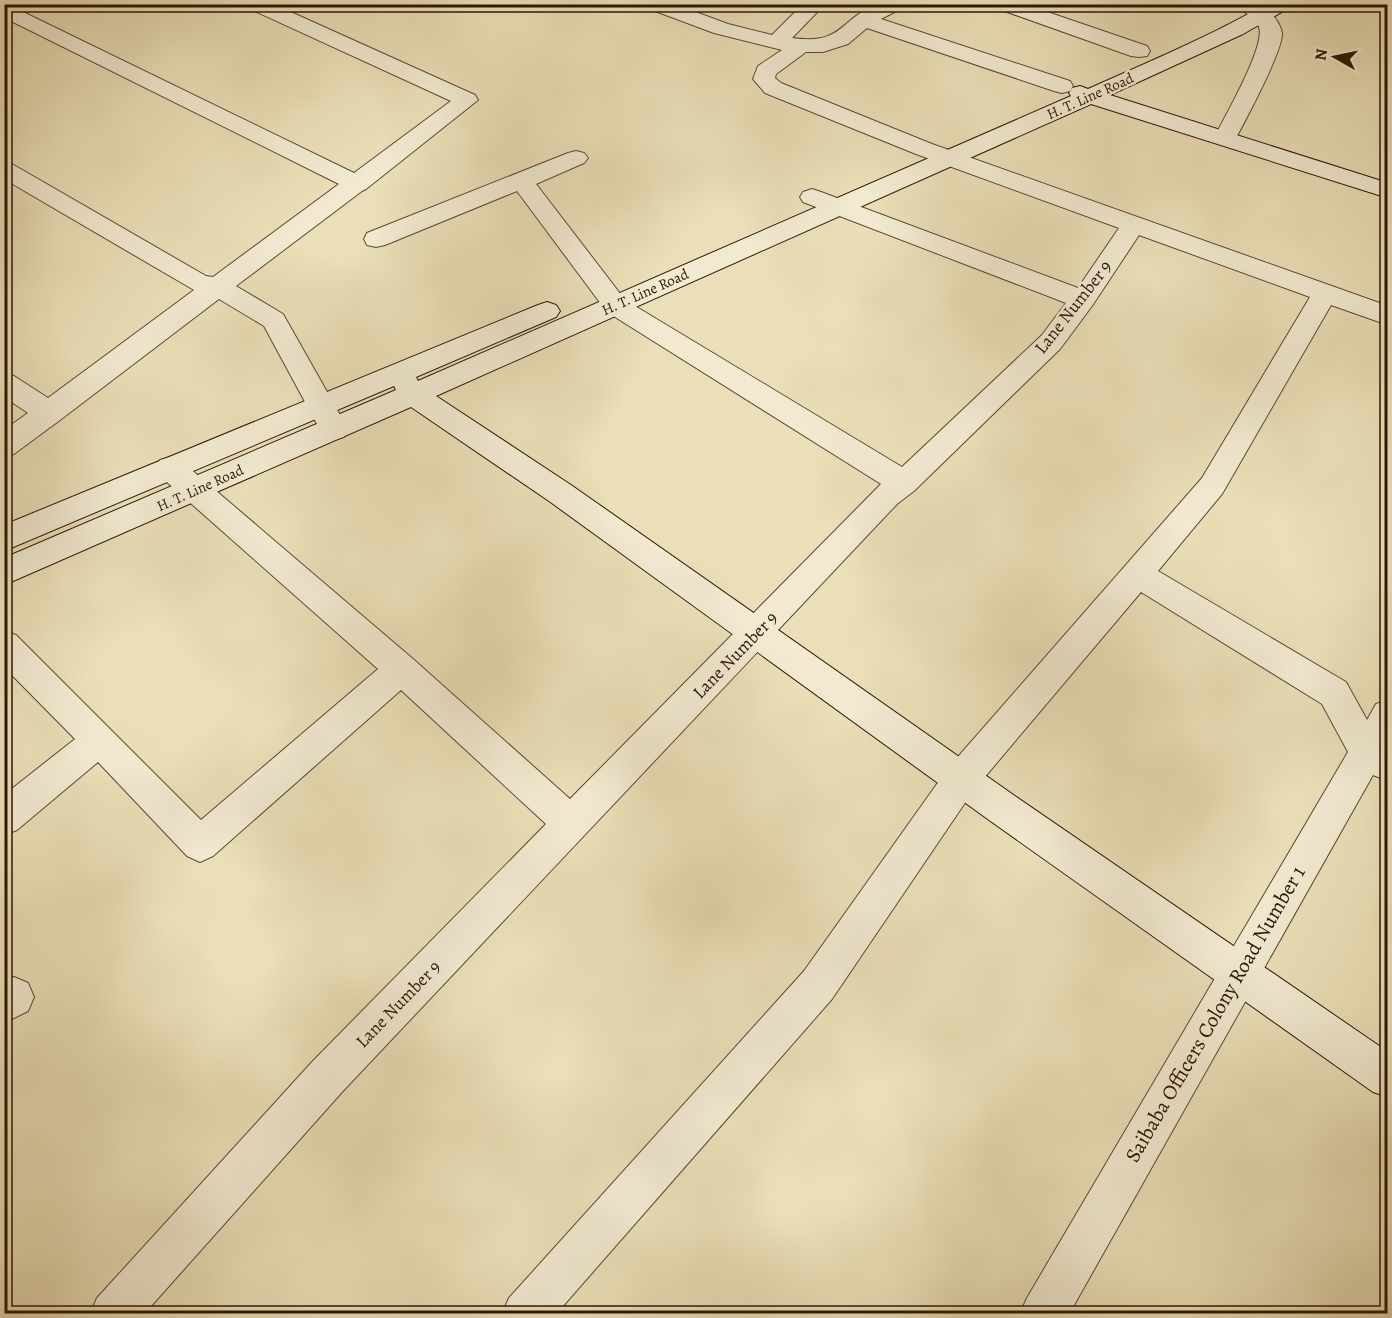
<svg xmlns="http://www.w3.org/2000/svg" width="1392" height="1318" font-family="Alegreya,serif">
<rect width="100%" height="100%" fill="#eadfb8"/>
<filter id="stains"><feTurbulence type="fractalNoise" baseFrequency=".00333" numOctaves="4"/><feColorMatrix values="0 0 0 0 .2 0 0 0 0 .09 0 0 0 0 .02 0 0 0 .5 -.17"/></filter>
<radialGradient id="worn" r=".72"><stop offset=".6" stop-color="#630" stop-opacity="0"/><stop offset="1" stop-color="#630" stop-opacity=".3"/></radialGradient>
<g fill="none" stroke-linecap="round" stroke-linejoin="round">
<g stroke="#5c4831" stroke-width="2">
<g id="street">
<path d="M245,4h28l202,91 3,5 -112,89 -4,2 -126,95 47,28 65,115 -4,8 -10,3 -10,-3 -60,-111 -45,-27 -159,121 -46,34 -10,3v-27l24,-17 -24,-16v-24l10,3 34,22 146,-108 -190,-111v-17l8,2 194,112 7,1 126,-93 -332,-165 -3,-5 3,-3 7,-2 7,2 333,162 97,-72 -203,-93z"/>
<path d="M644,4h30l54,20 44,11 31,-31h22l-33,34c53,7 46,-19 85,-33 8,-2 19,-1 28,-1l-3,4 -21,11 189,62 3,5 -3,5 -8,2 -8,-2 -187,-63 -19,16 -25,8h-17l-30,22 -1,4 6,5 151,61 456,162v19l-57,-20 -109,189 -64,77 188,111 21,38 9,-16 12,-4v81l-15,-6 -304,539h-49l7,-16 321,-546 -26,-48 -181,-112 -168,199 -141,208 -276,315h-54l7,-16 295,-327 145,-204 253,-289 108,-181 -171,-62 -47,71 -32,43 -146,142 -17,13 -555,588 -198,222h-54l7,-16 215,-236 234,-238 -145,-134 -188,166 -13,6 -13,-6 -89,-94 -81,68 -13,5v-40l71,-56 -71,-72v-36l12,4 185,185 177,-151 -218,-193 -5,-8 5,-8 10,-3 10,3 233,199 157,140 311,-315 -274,-172 -90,-121 -132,54 -9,2 -9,-2 -3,-6 3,-6 201,-80 8,-2 8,2 4,5 -4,5 -48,21 89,116 277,167 140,-132 24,-32 -263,-101 -3,-5 3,-5 9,-3 9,3 257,96 41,-60 -203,-74 -151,-61 -12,-14 5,-13 24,-16 -68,-17 -67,-25z"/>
<path d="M993,4h31l123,42 3,5 -3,5 -8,1 -8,-1 -135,-48z"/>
<path d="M1236,4l27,2c9,7 17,16 19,27 1,18 -36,86 -46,105l-3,5 -8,2 -8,-2 -3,-5c10,-20 52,-92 45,-111 -3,-11 -17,-14 -23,-23z"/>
<path d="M14,977l14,6 6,14 -6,14 -24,12v-42z"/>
</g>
</g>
<g stroke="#2d1604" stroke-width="2">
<path id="secondary" d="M1266,4h26l-3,4 -46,26 -133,61 278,88v15l-297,-94 -655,292 135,89 444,311 373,256v45l-15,-5 -384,-272 -440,-319 -138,-94 -407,178v-27l392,-168 -2,-4 -390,165v-26l534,-220 9,-3 9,3 4,6 -4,6 -140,60 2,4 653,-285 -2,-3 3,-5 8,-2 8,3c60,-27 121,-52 178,-85z"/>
</g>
<use href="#street" fill="#f1ead1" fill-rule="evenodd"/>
<use href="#secondary" fill="#f1ead1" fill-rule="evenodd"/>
</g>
<g text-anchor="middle" stroke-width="5" stroke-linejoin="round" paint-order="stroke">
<g font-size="15" fill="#2d1604" stroke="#f1ead1">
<text transform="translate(1090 96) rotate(-24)" y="5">H. T. Line Road</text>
<text transform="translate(645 292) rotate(-24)" y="5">H. T. Line Road</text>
<text transform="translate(200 488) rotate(-24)" y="5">H. T. Line Road</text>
</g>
<g font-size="18" fill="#2d1604" stroke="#f1ead1">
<text transform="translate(1073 307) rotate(-52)" y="6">Lane Number 9</text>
<text transform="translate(735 655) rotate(-46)" y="6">Lane Number 9</text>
<text transform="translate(398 1004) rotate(-46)" y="6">Lane Number 9</text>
</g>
<g font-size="21" fill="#2d1604" stroke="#f1ead1">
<text transform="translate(1215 1014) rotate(-60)" y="7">Saibaba Officers Colony Road Number 1</text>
</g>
</g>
<rect width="1392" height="1318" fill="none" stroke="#eadfb8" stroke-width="24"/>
<rect x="6" y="6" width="1380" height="1306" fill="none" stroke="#2d1604" stroke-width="3"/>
<rect x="12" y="12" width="1368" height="1294" fill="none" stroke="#2d1604" stroke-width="1.5"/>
<g transform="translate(1335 57) rotate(279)" stroke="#f1ead1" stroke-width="4.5" paint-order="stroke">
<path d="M0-4.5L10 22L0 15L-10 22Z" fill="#2d1604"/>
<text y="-9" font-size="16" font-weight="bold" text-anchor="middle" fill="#2d1604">N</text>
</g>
<rect width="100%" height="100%" filter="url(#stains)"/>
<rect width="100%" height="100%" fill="url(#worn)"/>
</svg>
